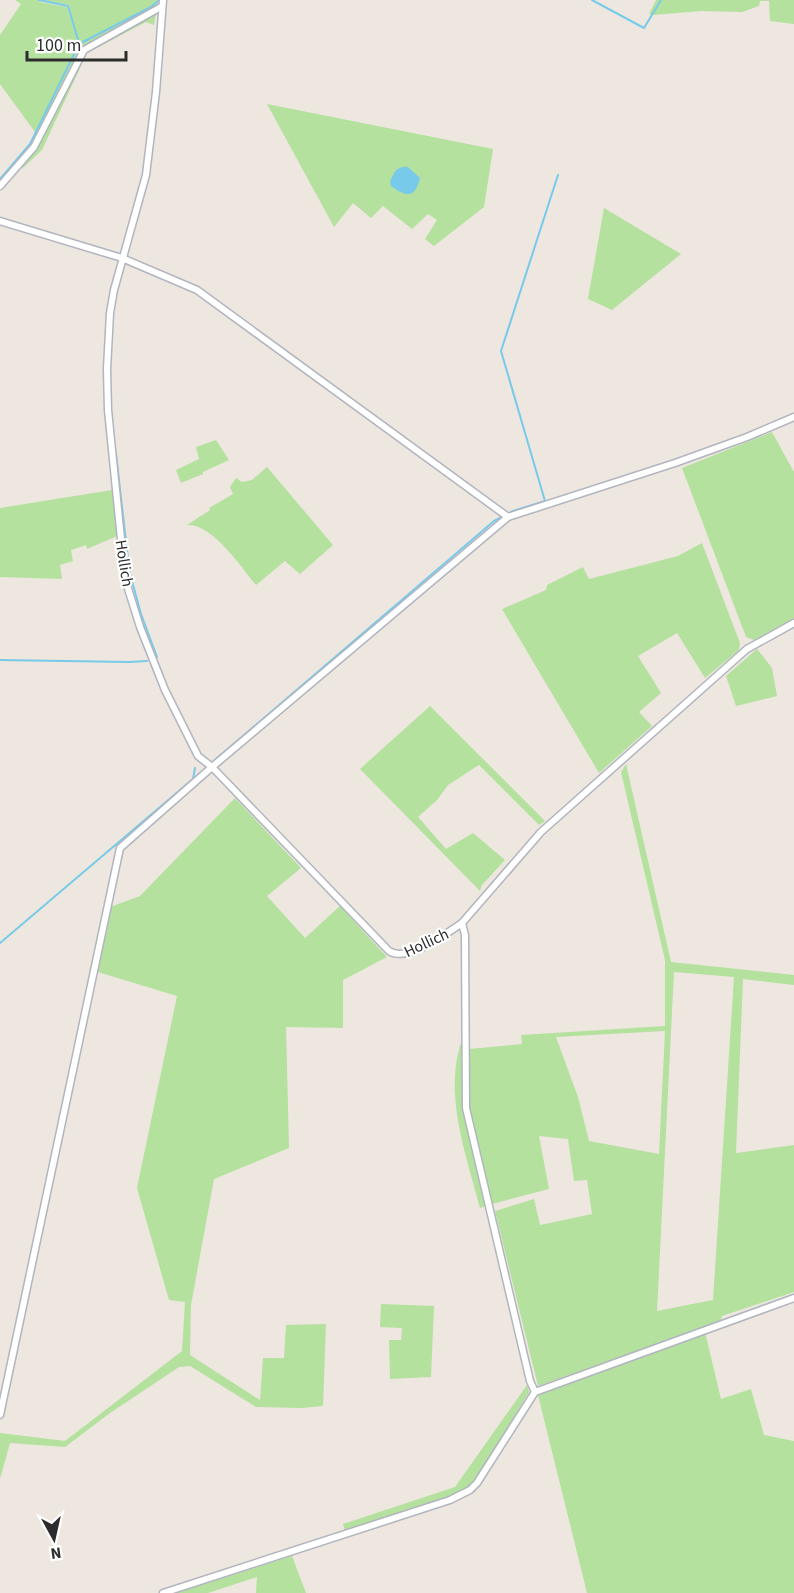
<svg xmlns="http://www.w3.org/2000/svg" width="794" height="1593" font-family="'Source Sans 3',sans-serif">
<rect width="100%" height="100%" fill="#ede7df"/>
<g fill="#b4e19e" fill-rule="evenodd">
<path d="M15,0h23l2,2 27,5 7,22 -5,-24 -28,-5h117l-4,25 -8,-3 -59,31 -45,97 -20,19 13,-37 -35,-48v-49l21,-31z"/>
<path d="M656,0h138v24l-24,-3 -1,-20h-9l-1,5 -17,6 -41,-1 -48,4 -4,-1z"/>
<path d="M267,104l226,45 -9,58 -50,39 -9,-7 12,-19 -9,-6 -16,15 -29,-23 -12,12 -18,-15 -19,24z"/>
<path d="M604,208l77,46 -69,56 -24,-11z"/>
<path d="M772,432l22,40v146l-40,22 -8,-3 -64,-169z"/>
<path d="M216,440l13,20 -26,12v2l-22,9 -5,-13 23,-11 -3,-12z"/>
<path d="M267,467l66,78 -33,29 -15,-13 -29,24c-15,-18 -44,-62 -69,-60l23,-15 -1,-2 24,-14 -3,-7 6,-9 6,4 10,-2z"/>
<path d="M112,490l5,46 -30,13 -1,-4 -15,5 2,11 -13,4 2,14 -62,-2v-69z"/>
<path d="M702,543l38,100 -1,7 -34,28 -28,-45 -39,23 23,37 -22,19 13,14 -53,47 -97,-164 44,-19 1,-5 36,-18 6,12 89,-23z"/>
<path d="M757,649l15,19 5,28 -41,10 -10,-30z"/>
<path d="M430,706l115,115 -6,4 -60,-60 -31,20 -11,15 -19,17 28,32 27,-16 32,27 -23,25 -2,6 -120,-122z"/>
<path d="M626,764l45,198 123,13v10l-51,-6 -7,174 58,-8v147l-72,24 -1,5 -183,65 -43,-175 39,-12 6,26 52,-11 -5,-34 -13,1 -6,-42 -29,-3 10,53 -57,15 -23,-95v-60l53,-5 -1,-9 144,-9v-66l-44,-188zM674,972l60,5 -21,323 -56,11zM665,1031l-6,123 -70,-13 -11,-44 -22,-60z"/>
<path d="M235,798l66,70 -34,28 38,42 35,-32 47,51 -44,23v48l-57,-1 3,121 -75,31 -23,126 -1,50 70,45 3,-42h21l2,-33 40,-1 -3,82 -21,2 -46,-1 -66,-41 -11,1 -69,46 -45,34 -55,-4 -10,36v-46l65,8 117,-90 3,-49 -16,-2 -32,-112 40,-192 -79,-24 12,-65 30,-11z"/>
<path d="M463,1037v73l23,96 -6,2c-14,-54 -38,-117 -17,-171z"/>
<path d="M381,1304l53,2 -3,71 -41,2 -1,-39h12l1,-12 -22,-1z"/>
<path d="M705,1332l16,67 30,-10 13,46 30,6v152h-207l-49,-198z"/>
<path d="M527,1385l2,7 -54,90 -17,11 -113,38 -2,-7 112,-37z"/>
<path d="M292,1556l14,37h-50l1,-16 -49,16h-32z"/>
</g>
<path fill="#77caea" d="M402,167h6l12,11c-5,21 -14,19 -29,8l-1,-5 6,-11z"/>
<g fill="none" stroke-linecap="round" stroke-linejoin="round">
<g stroke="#77caea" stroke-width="2">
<path d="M39,0l29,6 11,37"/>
<path d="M592,0l52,28 17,-28"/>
<path d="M0,179l30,-35 49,-100 72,-37 7,-6"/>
<path d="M116,454l12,105"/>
<path d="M129,570l12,44 16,43"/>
<path d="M0,660l129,2 18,-1"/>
<path d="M216,759l278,-238 19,-10 32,-10 -44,-150 57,-176"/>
<path d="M0,943l193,-164 2,-11"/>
</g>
<g stroke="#b2b5bf" stroke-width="9">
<g id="minor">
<path d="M163,0l-7,92 -10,83 -32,115 -4,23 -3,56 1,41 17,169 15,48 25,63 33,66 14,11 177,184c18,12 57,-17 73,-28"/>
<path d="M0,186l34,-39 50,-97 77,-43"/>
<path d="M0,221l122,37 75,32 311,227"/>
<path d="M535,1392l259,-94"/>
<path d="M0,1415l120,-567 92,-81 296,-250 167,-54 72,-26 47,-20"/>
<path d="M163,1593l287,-93 20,-10 7,-7 58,-91 -5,-11 -64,-273 -1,-173 -3,-12 79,-91 206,-183 47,-26"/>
</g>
</g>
<use href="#minor" stroke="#fff" stroke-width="6"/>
</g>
<g text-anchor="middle" stroke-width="4.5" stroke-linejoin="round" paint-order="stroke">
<g font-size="16" fill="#2c2c2c" stroke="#fff">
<text transform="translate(125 563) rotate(81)" y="6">Hollich</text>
<text transform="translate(426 942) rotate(-25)" y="6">Hollich</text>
</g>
</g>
<g transform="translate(54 1539) rotate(172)" stroke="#ffffff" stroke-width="4.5" paint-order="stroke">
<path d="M0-4.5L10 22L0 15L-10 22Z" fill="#2c2c2c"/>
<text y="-9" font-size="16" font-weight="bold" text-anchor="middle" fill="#2c2c2c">N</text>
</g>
<path d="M27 51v9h99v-9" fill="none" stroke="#2c2c2c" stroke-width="3"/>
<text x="36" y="51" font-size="18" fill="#2c2c2c" stroke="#ffffff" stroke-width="4.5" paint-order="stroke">100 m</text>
</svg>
